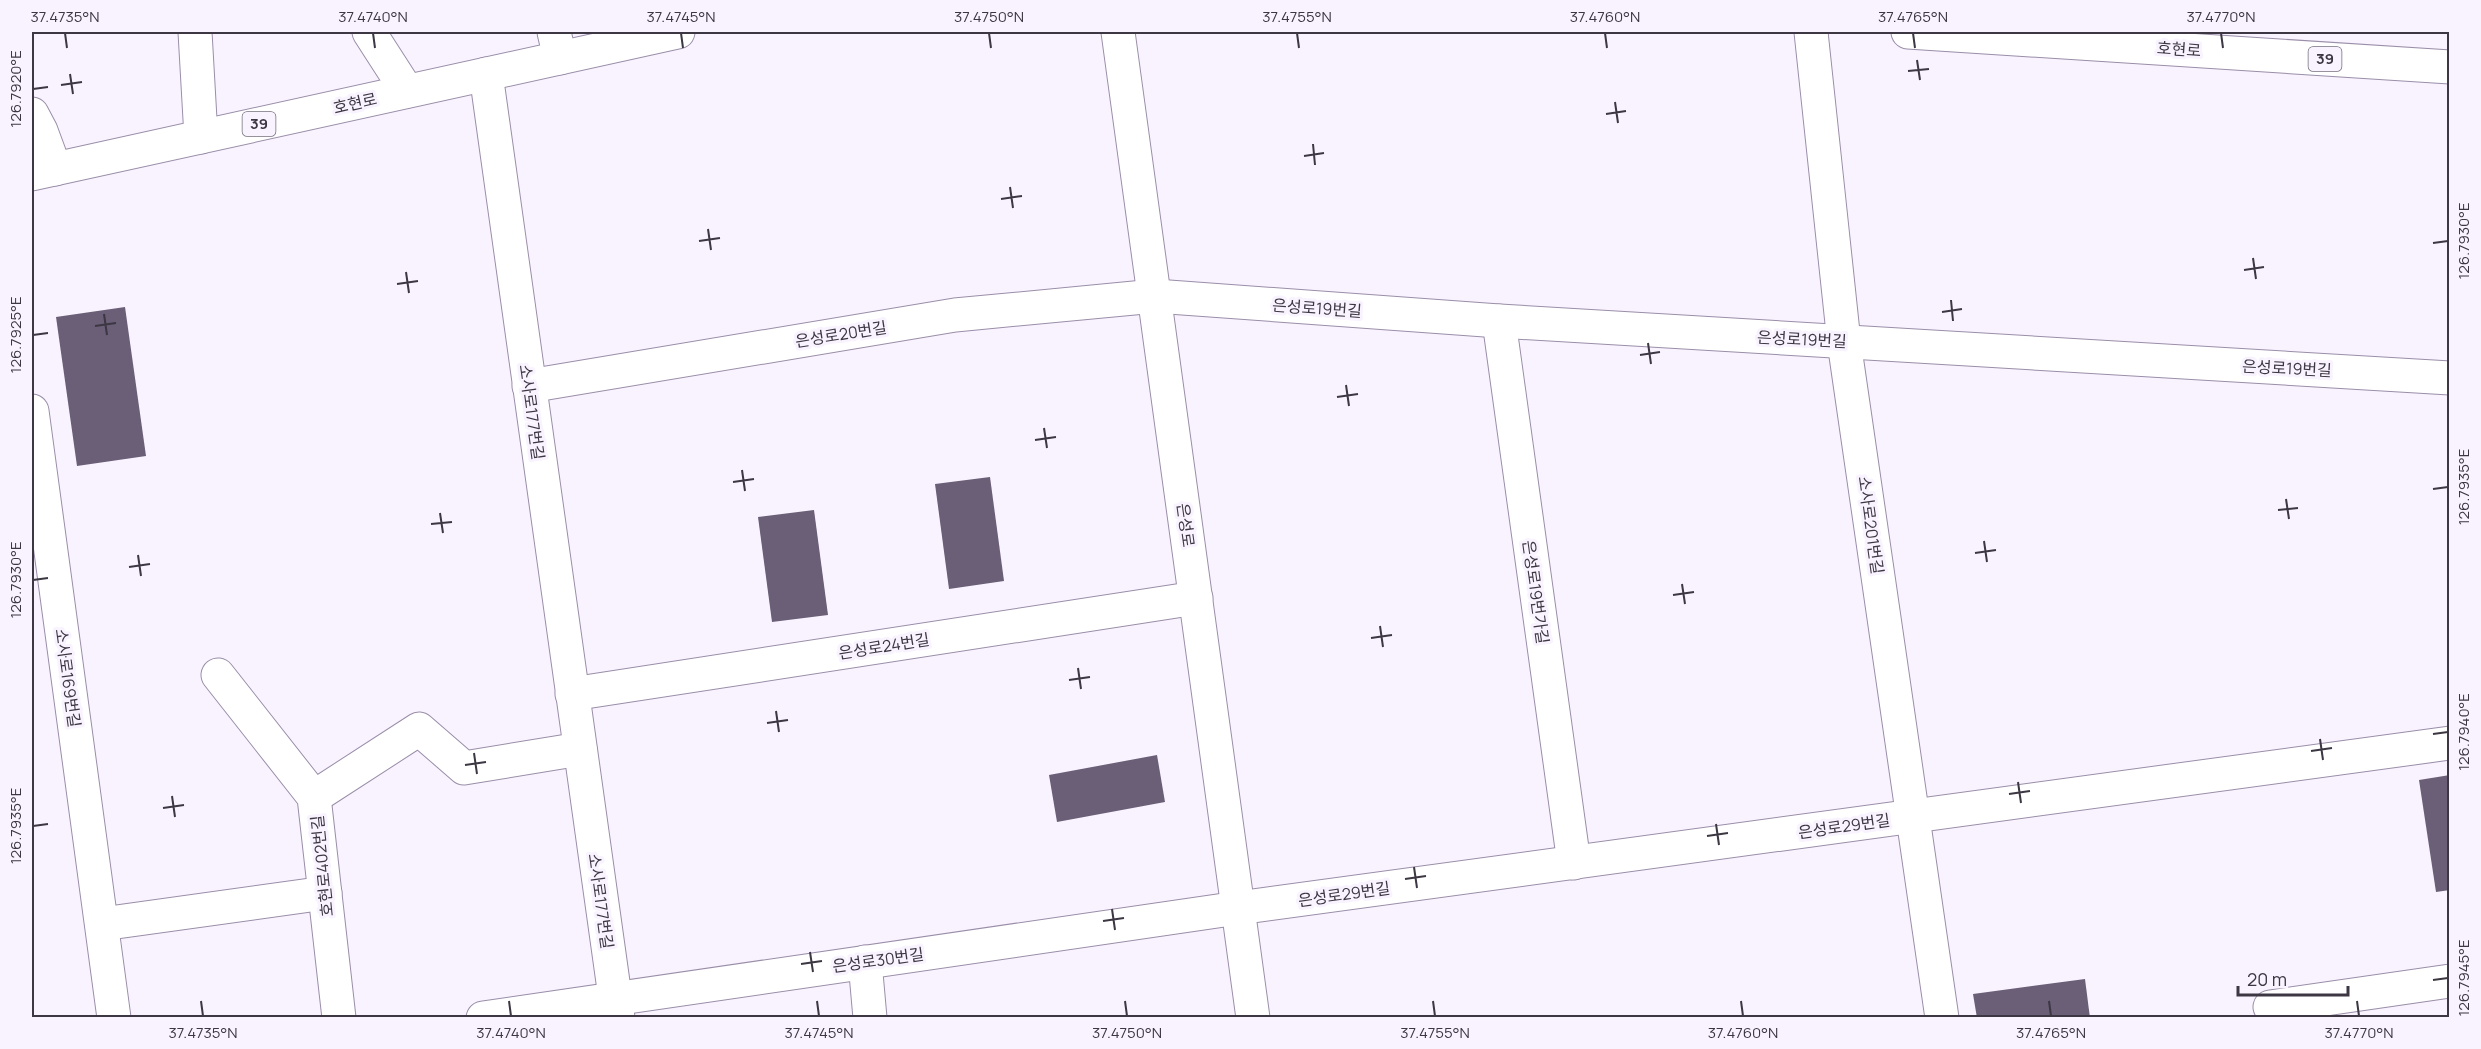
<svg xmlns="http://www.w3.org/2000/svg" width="2481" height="1049" font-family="Manrope,'Noto Sans KR',sans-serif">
<rect width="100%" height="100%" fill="#f9f3ff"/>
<g fill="#6a5f77">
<path d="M125,307l21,149 -69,10 -21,-149z"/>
<path d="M990,477l14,104 -55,8 -14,-105z"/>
<path d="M814,510l14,105 -56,7 -14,-105z"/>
<path d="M1157,755l8,47 -108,20 -8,-47z"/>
<path d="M2450,775v115l-14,2 -17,-112z"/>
<path d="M2085,979l5,39h-113l-4,-24z"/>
</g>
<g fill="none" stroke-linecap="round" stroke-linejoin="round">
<g stroke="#9a8ea8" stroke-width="35">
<g id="minor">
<path d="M195,32l6,105"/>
<path d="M369,32l38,59"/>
<path d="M554,32l6,26"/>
<path d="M1118,32l135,986"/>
<path d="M1811,32l33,310 98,676"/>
<path d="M486,74l132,944"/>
<path d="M32,114l9,17 14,38"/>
<path d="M1499,321l75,542"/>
<path d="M529,386l426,-71 200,-19 344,25 951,57"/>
<path d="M32,411l82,607"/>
<path d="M218,675l96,122 25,221"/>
<path d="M572,694l624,-96"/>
<path d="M314,797l105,-68 45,39 116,-19"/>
<path d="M102,924l223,-31"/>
<path d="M865,962l5,56"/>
<path d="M2270,1007l180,-26"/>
<path d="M483,1018l755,-110 1212,-165"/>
</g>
</g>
<g stroke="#9a8ea8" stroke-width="35">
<g id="major">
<path d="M1908,32l542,35"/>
<path d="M32,174l646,-142"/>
</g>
</g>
<use href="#minor" stroke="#fff" stroke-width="33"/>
<use href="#major" stroke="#fff" stroke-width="33"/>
</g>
<path fill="none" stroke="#3c3742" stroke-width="2" d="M65,33l2,15M373,33l2,15M681,33l2,15M989,33l2,15M1297,33l2,15M1605,33l2,15M1913,33l2,15M2221,33l2,15M1917,60l3,20M1908,71l21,-2M70,74l3,20M61,85l21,-3M33,89l15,-2M1615,102l3,21M1606,114l20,-3M1313,144l2,21M1304,156l20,-3M1010,187l3,21M1001,199l21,-3M708,229l3,21M699,241l21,-3M2433,243l15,-2M2253,258l3,21M2244,270l20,-3M406,272l3,21M397,284l21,-3M1951,300l2,21M1942,312l20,-3M104,314l3,21M95,326l21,-3M33,335l15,-2M1648,343l3,21M1640,355l20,-3M1346,385l3,21M1337,397l21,-3M1044,428l3,20M1035,440l21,-3M742,470l3,21M733,482l21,-3M2433,489l15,-2M2286,499l3,20M2278,510l20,-2M440,513l3,20M431,524l21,-2M1984,541l3,21M1975,553l21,-3M138,555l3,21M129,567l21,-3M33,580l15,-2M1682,584l3,20M1673,595l21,-3M1380,626l3,21M1371,638l21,-3M1078,668l3,21M1069,680l21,-3M776,711l3,21M767,723l21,-3M2433,734l15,-2M2320,739l3,21M2311,751l21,-3M474,753l3,21M465,765l21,-3M2018,782l3,21M2009,794l21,-3M172,796l3,21M163,808l21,-3M1716,824l3,21M33,826l15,-2M1707,836l21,-3M1414,867l3,21M1405,879l21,-3M1112,909l3,21M1103,921l21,-3M810,952l3,20M801,964l21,-3M2433,980l15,-2M201,1001l2,15M509,1001l2,15M817,1001l2,15M1125,1001l2,15M1433,1001l2,15M1741,1001l2,15M2049,1001l2,15M2357,1001l2,15"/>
<g text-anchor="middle" stroke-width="6" stroke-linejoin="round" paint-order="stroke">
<g fill="#f9f3ff" stroke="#756f7b" stroke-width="1.5">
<rect x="2308.5" y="47" width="33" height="24" rx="4.5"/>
<rect x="242.5" y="112" width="33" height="24" rx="4.5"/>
</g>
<g font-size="15" font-weight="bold" fill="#3c3742">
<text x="2325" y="64">39</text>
<text x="259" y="129">39</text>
</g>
<g font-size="16" fill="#3c3742" stroke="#f9f3ff">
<text transform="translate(2179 49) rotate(4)" y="6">호현로</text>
<text transform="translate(355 103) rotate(-13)" y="6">호현로</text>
<text transform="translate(1317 308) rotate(4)" y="6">은성로19번길</text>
<text transform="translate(841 334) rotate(-9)" y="6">은성로20번길</text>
<text transform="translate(1802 339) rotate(3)" y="6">은성로19번길</text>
<text transform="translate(2287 368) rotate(3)" y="6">은성로19번길</text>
<text transform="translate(532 412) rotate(82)" y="6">소사로177번길</text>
<text transform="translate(1186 525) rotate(82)" y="6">은성로</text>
<text transform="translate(1871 525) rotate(82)" y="6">소사로201번길</text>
<text transform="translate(1536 592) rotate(82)" y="6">은성로19번가길</text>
<text transform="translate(884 646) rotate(-9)" y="6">은성로24번길</text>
<text transform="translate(68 678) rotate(82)" y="6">소사로169번길</text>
<text transform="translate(1844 826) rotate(-8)" y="6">은성로29번길</text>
<text transform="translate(322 866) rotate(-96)" y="6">호현로402번길</text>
<text transform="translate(1344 894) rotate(-8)" y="6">은성로29번길</text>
<text transform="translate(601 901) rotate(82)" y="6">소사로177번길</text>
<text transform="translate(878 960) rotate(-8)" y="6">은성로30번길</text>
</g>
</g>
<rect width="2481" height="1049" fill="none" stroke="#f9f3ff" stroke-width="66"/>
<path d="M2238 986v9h110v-9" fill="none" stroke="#3c3742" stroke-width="3"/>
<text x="2247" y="986" font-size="18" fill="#3c3742" stroke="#f9f3ff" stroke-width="4.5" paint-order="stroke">20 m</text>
<rect x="33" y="33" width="2415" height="983" fill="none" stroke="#3c3742" stroke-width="2"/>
<g font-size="15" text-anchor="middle" fill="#3c3742">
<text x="65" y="22">37.4735°N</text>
<text x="373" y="22">37.4740°N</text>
<text x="681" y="22">37.4745°N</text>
<text x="989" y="22">37.4750°N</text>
<text x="1297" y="22">37.4755°N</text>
<text x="1605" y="22">37.4760°N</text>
<text x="1913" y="22">37.4765°N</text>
<text x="2221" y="22">37.4770°N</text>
<text transform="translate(16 89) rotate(-90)" y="5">126.7920°E</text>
<text transform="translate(2464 241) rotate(-90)" y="5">126.7930°E</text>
<text transform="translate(16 335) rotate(-90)" y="5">126.7925°E</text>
<text transform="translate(2464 487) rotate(-90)" y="5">126.7935°E</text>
<text transform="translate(16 580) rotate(-90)" y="5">126.7930°E</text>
<text transform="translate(2464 732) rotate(-90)" y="5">126.7940°E</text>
<text transform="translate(16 826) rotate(-90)" y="5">126.7935°E</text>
<text transform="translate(2464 978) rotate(-90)" y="5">126.7945°E</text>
<text x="203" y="1038">37.4735°N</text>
<text x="511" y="1038">37.4740°N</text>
<text x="819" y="1038">37.4745°N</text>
<text x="1127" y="1038">37.4750°N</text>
<text x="1435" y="1038">37.4755°N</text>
<text x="1743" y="1038">37.4760°N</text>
<text x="2051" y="1038">37.4765°N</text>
<text x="2359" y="1038">37.4770°N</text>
</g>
</svg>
